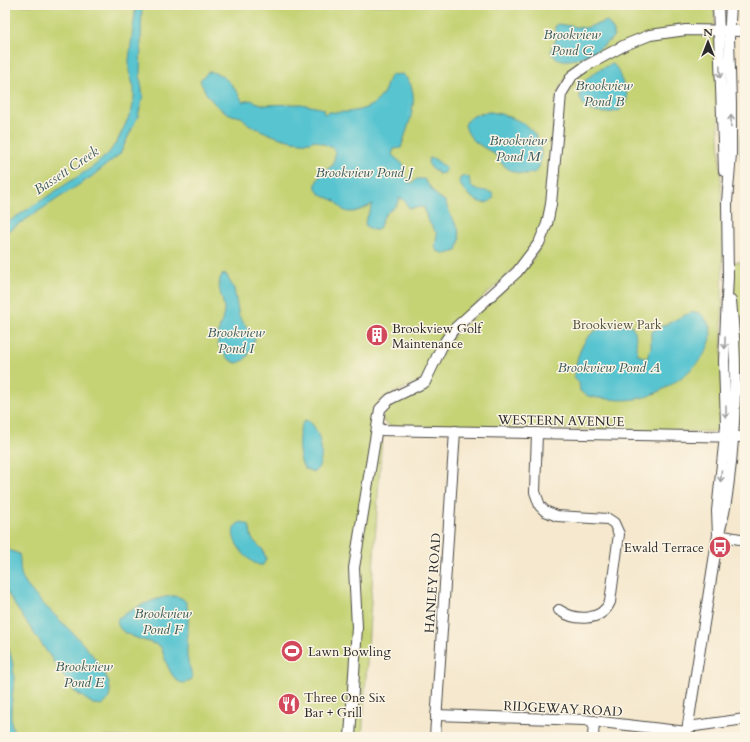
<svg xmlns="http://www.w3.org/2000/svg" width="750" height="742" font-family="Cardo,serif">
<rect width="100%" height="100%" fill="#fcf5e5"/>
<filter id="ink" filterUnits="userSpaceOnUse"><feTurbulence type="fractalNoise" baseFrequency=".025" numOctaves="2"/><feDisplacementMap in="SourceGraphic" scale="8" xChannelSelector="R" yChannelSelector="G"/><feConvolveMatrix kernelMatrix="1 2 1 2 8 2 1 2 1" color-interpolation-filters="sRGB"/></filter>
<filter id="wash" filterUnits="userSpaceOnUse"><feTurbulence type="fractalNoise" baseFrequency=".012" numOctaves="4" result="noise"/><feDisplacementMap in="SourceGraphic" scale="16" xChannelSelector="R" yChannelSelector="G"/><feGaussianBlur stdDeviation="0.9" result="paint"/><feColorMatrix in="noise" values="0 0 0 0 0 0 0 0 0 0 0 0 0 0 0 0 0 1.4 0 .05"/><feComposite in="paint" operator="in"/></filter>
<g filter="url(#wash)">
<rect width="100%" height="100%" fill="#f5e8ce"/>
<g fill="#c5d374" stroke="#787f50">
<path d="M5,5h709l9,230 -2,191 -6,6 -325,-6 -7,-5 -1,-4 5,-11 33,-16 34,-55 64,-58 12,-13 15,-25 21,-161 -5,6 -5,15 -8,98 -5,26 -13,28 -14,16 -49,45 -46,68 -39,19 -3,5 -7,31h10l-20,302h-357z"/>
<path d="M733,262h12v168l-7,-6z"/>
</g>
<g fill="#58c4d0" stroke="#42787e">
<path d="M136,5h6l-2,71 3,21 -5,19 -18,38 -29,23 -86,56v-9l89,-58 14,-12 10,-14 14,-30 2,-12v-10l-5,-17v-11z"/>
<path d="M607,21l7,10v5c-10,13 -52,37 -63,16l2,-8 3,-3 -1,-14 2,-3 28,4z"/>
<path d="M613,64c6,5 6,11 9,17 5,12 9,18 -2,29 -18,7 -45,2 -40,-24 8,-9 20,-19 33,-22z"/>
<path d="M208,72c16,-1 28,17 35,30l7,-2 14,5 37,-1 24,5 -2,4 4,1 2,-2c20,1 44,0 55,-20 3,-6 3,-12 7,-17l11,-1c23,17 5,53 -1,74l-7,1 -2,6 12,10 -1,9 4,3 1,5 4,1 5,-4h7l12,16 9,6 6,15 7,12 2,11 -3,12 -11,3 -9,-3 -2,-4 2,-13 -10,-15 -3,-12 -15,1 -5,-8 -4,-2c-4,11 -9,10 -15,17 -7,9 -2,22 -19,11l-1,-4 8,-18c-7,3 -16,9 -24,8 -8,-1 -9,-7 -14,-11 -4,-3 -8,-3 -12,-5 -17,-11 0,-24 10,-31l2,-11 -2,-6 -19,-8 -3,2c-21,2 -43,-8 -61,-17 -3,-2 -6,-6 -9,-8 -3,-1 -6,-1 -9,-2 -15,-6 -27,-19 -32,-35z"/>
<path d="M490,112c23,3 52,16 51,43 -1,6 -1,13 -5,17 -13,5 -28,0 -36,-11 -2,-4 0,-2 -3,-5 -13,-10 -28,-13 -32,-31 4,-10 16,-12 25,-13z"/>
<path d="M745,127v44c-5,-9 -7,-38 0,-44z"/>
<path d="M429,158l6,1 11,9 -2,5 -6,1 -1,-3 -5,-2 -4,-6z"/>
<path d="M465,176l4,1c2,19 11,10 23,16l2,4c-10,16 -31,-5 -35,-15l1,-4z"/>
<path d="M226,274l8,15 5,27 16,23c-5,10 -6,23 -19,24 -8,-3 -17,-12 -18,-21 -2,-10 5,-20 6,-31 1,-11 -10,-25 -2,-36z"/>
<path d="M694,312c6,0 9,3 12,8 21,29 -31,66 -55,75 -13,5 -28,6 -42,4 -10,-1 -22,-1 -29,-8l-1,-8 -5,-5c2,-21 9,-46 32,-52 7,-2 17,-1 25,-1l4,6 3,24 9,3 4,-10v-15l3,-3 31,-15z"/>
<path d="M305,420c14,1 24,43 9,52l-9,-3c-8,-9 -9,-40 0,-49z"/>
<path d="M242,522l7,3 3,14 11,11 3,9 -3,6c-13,3 -45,-36 -21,-43z"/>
<path d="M9,550l10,4c2,7 0,15 3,22 1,6 8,13 12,18 14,18 101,87 69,111l-10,-1 -19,-13 -60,-87 -9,-16v-37z"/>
<path d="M171,596c5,0 11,1 14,5 6,8 2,40 2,50 -1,10 5,18 5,28 -18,16 -27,-21 -31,-32 -11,-7 -49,-11 -43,-29 17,-10 33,-19 53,-22z"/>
<path d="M5,639c5,12 8,23 9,36 0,20 -8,44 2,62h-11z"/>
</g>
</g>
<g filter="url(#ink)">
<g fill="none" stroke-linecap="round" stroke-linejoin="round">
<g stroke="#494743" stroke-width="12">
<g id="minor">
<path d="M718,5l6,166"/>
<path d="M377,430l368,7"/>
<path d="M537,433l-2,59 5,14 5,5 12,5 51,3 6,4 5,11 -9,68c-9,20 -35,19 -51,8"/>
<path d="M718,535l-1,-24 9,-85 -2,-65 4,-85 -1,-74 4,-48v-51l-2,-64 2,-34"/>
<path d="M718,535l27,5"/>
<path d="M436,715l148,5 103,12"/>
<path d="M688,727l57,-8"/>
<path d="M350,737l7,-110 -3,-59 26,-159 10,-10 35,-17 17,-36 11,-16 64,-58 22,-29 8,-19 4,-20 10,-110 11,-18 14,-10 39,-21 25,-10 36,-5 59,1"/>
<path d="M435,737l20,-306"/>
<path d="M593,737l1,-16"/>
<path d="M686,737l32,-202c8,-23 10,-48 13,-72 5,-53 6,-108 0,-162"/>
</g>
</g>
<use href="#minor" stroke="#fff" stroke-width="10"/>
</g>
<defs><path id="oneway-shaft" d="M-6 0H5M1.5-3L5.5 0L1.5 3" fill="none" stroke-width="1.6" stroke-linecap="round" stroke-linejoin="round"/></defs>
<g stroke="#a0a0a0">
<use href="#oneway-shaft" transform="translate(720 72) rotate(88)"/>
<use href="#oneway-shaft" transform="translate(731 121) rotate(-89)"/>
<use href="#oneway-shaft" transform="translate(725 343) rotate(91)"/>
<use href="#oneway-shaft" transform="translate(726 412) rotate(90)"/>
<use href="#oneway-shaft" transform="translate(721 476) rotate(95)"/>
</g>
</g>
<defs>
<g id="building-disc" transform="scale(1.15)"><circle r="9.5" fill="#d1495b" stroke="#fcf5e5"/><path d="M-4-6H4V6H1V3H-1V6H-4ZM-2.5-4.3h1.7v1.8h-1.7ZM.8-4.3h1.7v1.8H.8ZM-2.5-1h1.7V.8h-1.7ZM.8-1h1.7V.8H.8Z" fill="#fff"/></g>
<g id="bus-disc" transform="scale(1.15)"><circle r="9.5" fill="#d1495b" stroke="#fcf5e5"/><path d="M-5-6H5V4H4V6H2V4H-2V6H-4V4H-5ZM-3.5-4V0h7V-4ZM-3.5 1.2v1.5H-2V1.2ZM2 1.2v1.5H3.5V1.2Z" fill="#fff"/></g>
<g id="stadium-disc" transform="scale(1.15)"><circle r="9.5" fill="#d1495b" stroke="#fcf5e5"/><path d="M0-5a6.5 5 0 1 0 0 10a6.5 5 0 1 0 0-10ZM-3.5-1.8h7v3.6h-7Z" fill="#fff"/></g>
<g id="restaurant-disc" transform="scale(1.15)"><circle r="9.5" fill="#d1495b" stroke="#fcf5e5"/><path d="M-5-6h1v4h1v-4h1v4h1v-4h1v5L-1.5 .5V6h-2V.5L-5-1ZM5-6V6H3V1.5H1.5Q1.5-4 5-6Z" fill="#fff"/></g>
</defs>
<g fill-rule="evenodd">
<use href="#building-disc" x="377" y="335"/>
<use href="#bus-disc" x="720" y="547"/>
<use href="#stadium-disc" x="292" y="651"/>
<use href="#restaurant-disc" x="289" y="704"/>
</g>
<g text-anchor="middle" stroke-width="3" stroke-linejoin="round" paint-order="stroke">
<g font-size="13" fill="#52553d" stroke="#fcf5e5">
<text x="617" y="329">Brookview Park</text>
</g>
<g font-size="13" fill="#2b2b2b" stroke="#fcf5e5" text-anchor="start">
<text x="392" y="333">Brookview Golf<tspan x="392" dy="15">Maintenance</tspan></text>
<text x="704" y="552" text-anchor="end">Ewald Terrace</text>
<text x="308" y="656">Lawn Bowling</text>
<text x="304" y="702">Three One Six<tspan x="304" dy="15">Bar + Grill</tspan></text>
</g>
<g font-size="13" fill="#2b2b2b" stroke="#fcf5e5">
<text transform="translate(561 420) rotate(1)" y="5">WESTERN AVENUE</text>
<text transform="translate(432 583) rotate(-86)" y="5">HANLEY ROAD</text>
<text transform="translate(563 708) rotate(3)" y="5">RIDGEWAY ROAD</text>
</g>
<g font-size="14" font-style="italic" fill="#38595d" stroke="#fcf5e5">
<text x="572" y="39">Brookview<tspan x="572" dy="16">Pond C</tspan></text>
<text x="604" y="90">Brookview<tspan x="604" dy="16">Pond B</tspan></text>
<text x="518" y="145">Brookview<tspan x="518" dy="16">Pond M</tspan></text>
<text transform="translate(66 170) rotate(-34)" y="5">Bassett Creek</text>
<text x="364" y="177">Brookview Pond J</text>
<text x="236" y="337">Brookview<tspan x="236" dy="16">Pond I</tspan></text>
<text x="609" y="372">Brookview Pond A</text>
<text x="163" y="618">Brookview<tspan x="163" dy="16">Pond F</tspan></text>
<text x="84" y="671">Brookview<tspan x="84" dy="16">Pond E</tspan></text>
</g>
</g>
<rect width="750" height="742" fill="none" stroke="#fcf5e5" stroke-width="20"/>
<g transform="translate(708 42)" stroke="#fcf5e5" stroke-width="3" paint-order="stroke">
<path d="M0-3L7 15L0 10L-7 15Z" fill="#2b2b2b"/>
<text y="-6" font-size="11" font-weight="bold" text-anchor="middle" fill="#2b2b2b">N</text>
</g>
</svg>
